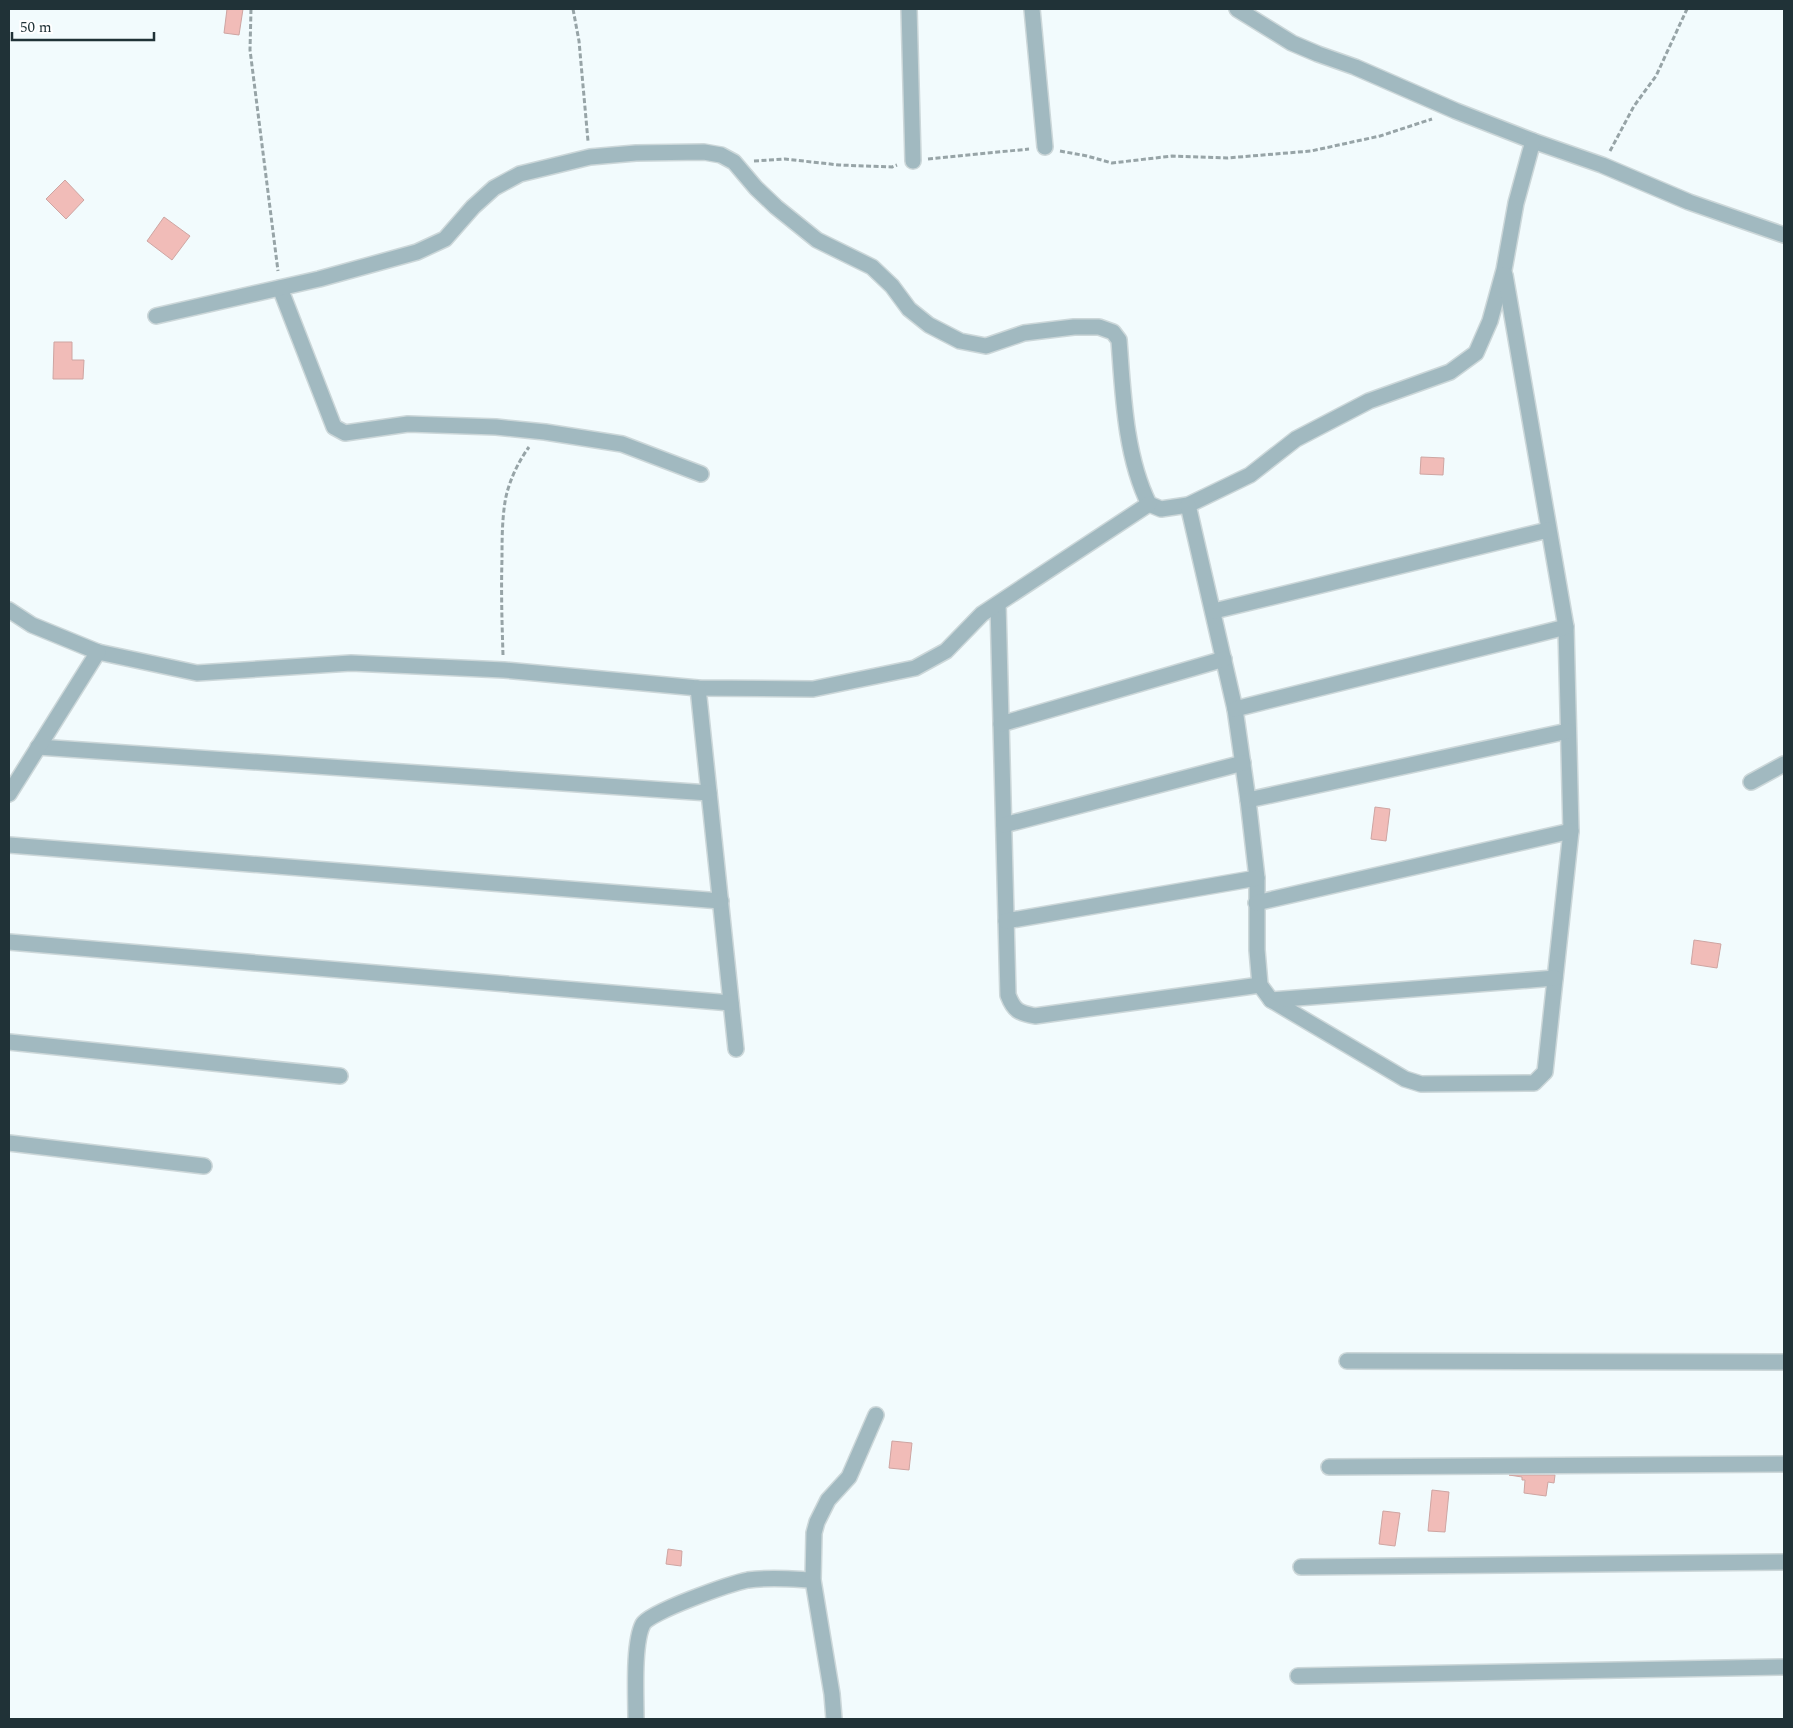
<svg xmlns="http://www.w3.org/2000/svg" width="1793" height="1728" font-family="Spectral,serif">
<rect width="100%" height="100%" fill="#f2fbfd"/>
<g fill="#f1bcb8" stroke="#cea5a2">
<path d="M227,9h16l-4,26 -15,-2z"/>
<path d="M65,180l19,20 -18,19 -20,-20z"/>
<path d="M164,217l26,19 -18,24 -25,-19z"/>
<path d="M54,342h18v18h12l-1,19h-30z"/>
<path d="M1421,457l23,1 -1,17 -23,-1z"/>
<path d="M1375,807l15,2 -4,32 -15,-2z"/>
<path d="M1694,940l27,4 -4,24 -26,-4z"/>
<path d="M892,1441l20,2 -3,27 -20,-2z"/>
<path d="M1509,1475h46l-1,8 -6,-1 -2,14 -22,-3 1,-13h-3v-3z"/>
<path d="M1432,1490l17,2 -4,40 -17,-1z"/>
<path d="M1383,1511l17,2 -5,33 -16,-2z"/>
<path d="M668,1549l14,2 -1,15 -15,-2z"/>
</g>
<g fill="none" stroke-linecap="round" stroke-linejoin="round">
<g stroke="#ccd7d9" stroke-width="18">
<g id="minor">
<path d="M909,9l4,152"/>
<path d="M1032,9l13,138"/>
<path d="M1237,9l55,34 26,11 37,13 101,44 77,30 69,24 87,37 95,33"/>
<path d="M280,288l54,139 11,6 63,-9 88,3 49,5 77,12 79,30"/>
<path d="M156,316l163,-37 98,-27 28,-13 28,-32 21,-19 26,-14 70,-17 46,-4 68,-1 17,3 13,7 22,26 20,19 41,33 55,27 20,19 17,23 20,16 31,16 26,5 38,-13 50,-6h25l14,5 6,8c4,53 6,116 30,164l12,5 27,-4 62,-30 46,-36 73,-38 81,-29 26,-19 14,-32 14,-51 12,-67 17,-62"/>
<path d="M1188,505l47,204 13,91 9,78v72l3,35 11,15 134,79 16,5 113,-1 11,-11 26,-241 -5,-204 -61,-352"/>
<path d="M998,604l10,391c6,16 11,18 27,21l225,-31"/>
<path d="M9,610l23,15 66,27 99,21 154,-10 153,7 194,18 115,1 102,-21 31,-17 36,-37 167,-110"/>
<path d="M1214,611l334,-81"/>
<path d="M698,688l38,361"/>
<path d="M1235,709l331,-82"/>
<path d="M1001,724l223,-65"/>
<path d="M38,747l671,46"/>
<path d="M1751,782l33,-18"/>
<path d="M9,794l89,-142"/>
<path d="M1248,800l320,-69"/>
<path d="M1004,825l239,-62"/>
<path d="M9,845l712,56"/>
<path d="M1256,903l315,-72"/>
<path d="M1006,921l251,-43"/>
<path d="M9,942l722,61"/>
<path d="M1271,1000l284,-22"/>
<path d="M9,1042l331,34"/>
<path d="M9,1143l195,23"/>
<path d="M1347,1361l437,1"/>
<path d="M1329,1467l455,-3"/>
<path d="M1301,1567l483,-5"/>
<path d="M1298,1676l486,-9"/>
<path d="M636,1719c0,-23 -3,-76 7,-95 6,-12 89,-41 105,-44 22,-3 43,-1 65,0"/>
<path d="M834,1719l-2,-25 -19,-114 1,-47 3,-11 11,-22 21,-23 27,-62"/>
</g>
</g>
<g stroke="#97a4a7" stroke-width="3" stroke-dasharray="5 2.5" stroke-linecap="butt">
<path d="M251,9l-1,41 28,221"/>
<path d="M573,9l6,32 9,100"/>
<path d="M1060,151l27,5 25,7 60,-7 55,2 84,-7 69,-15 52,-17"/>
<path d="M1610,151l24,-45 22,-30 31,-67"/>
<path d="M928,159l101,-10"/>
<path d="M754,161l31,-2 54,6 53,2 5,-2"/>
<path d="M503,655c-1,-32 -2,-64 -1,-96 0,-18 0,-38 3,-57 3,-19 13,-40 24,-55"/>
</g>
<use href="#minor" stroke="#a1b9c0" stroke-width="15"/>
</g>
<rect width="1793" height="1728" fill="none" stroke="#203237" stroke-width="20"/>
<path d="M12 32v8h142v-8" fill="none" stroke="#203237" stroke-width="2.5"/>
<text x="20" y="32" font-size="15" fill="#203237" stroke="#ffffff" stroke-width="4" paint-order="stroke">50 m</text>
</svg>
